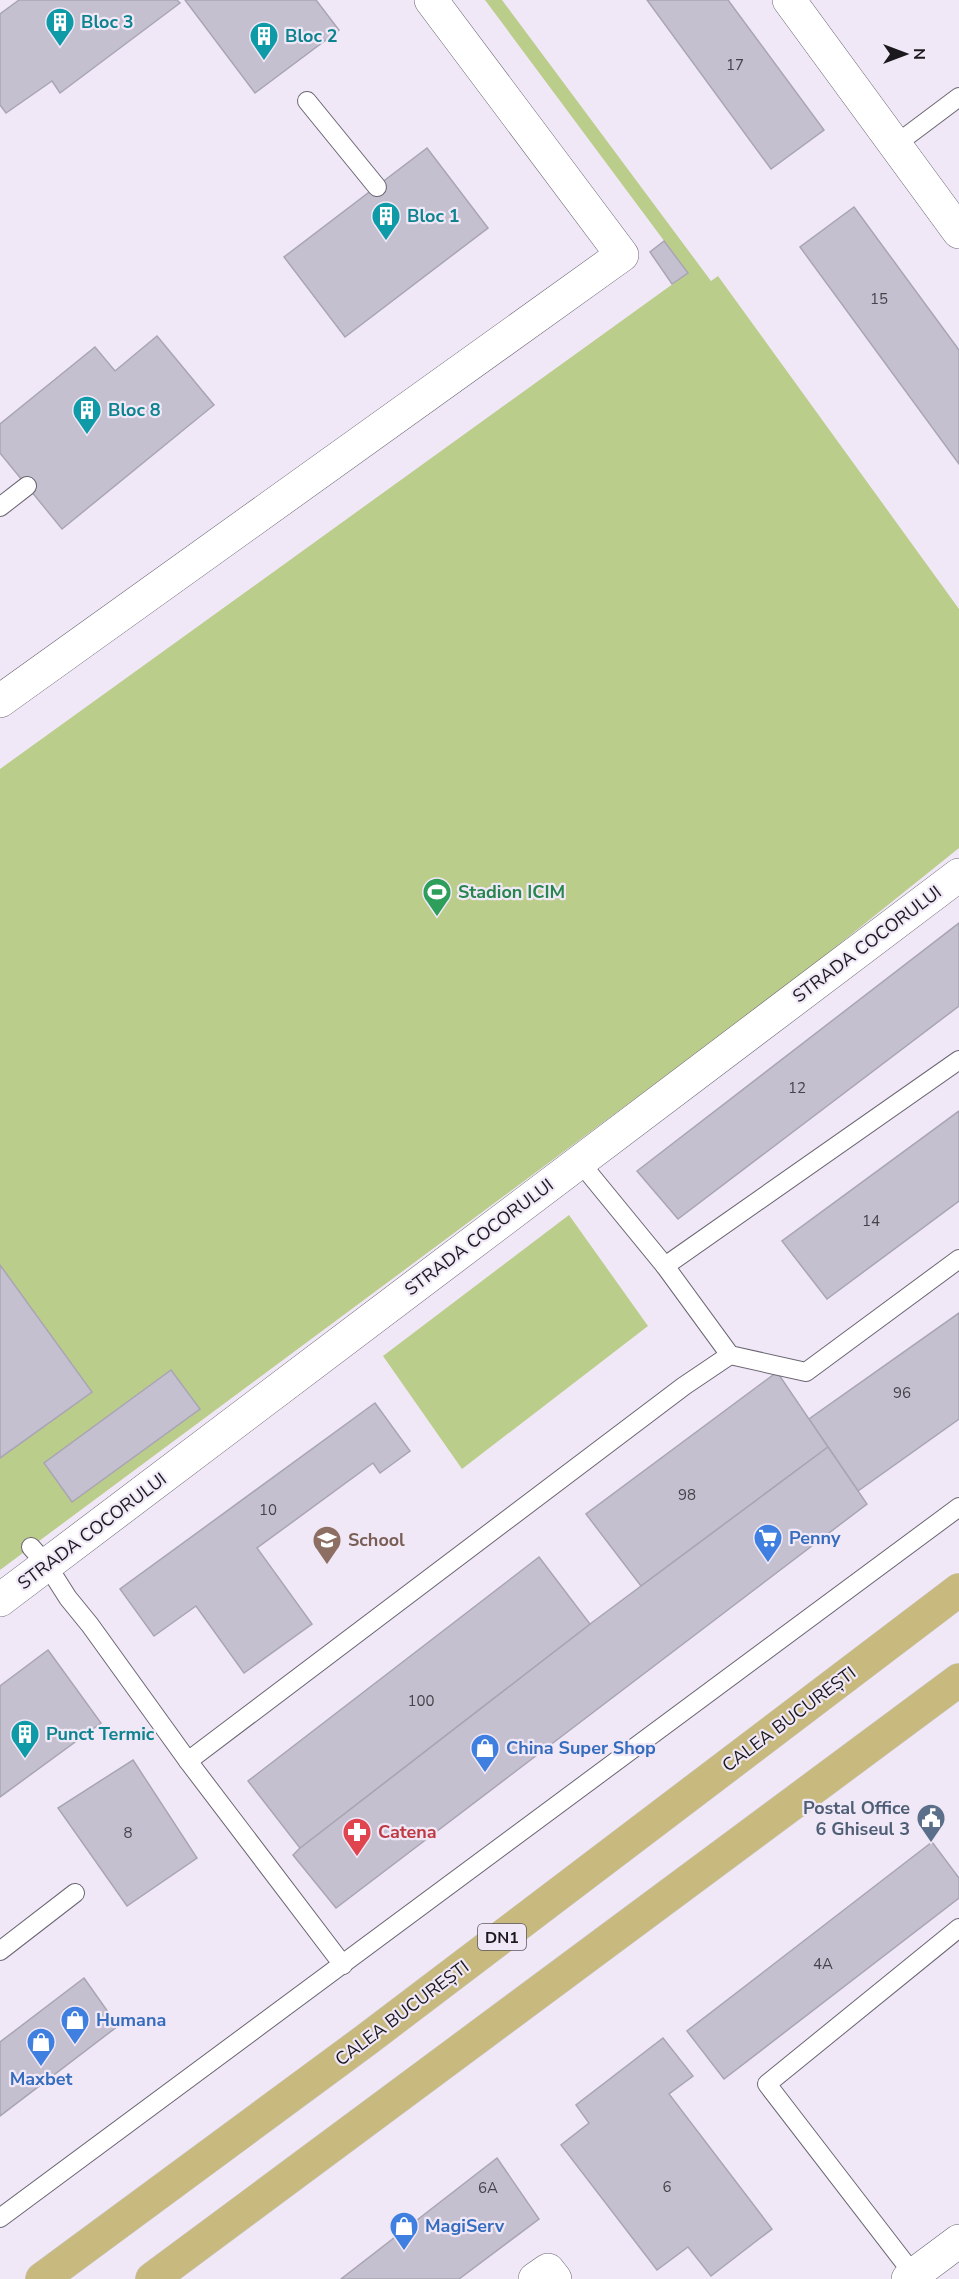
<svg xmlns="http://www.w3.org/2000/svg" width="959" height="2279" font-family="'Nunito Sans',sans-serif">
<rect width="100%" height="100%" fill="#f0e8f7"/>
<g fill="#bbcd8b">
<path d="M485,0h17l209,281 7,-5 241,333v239l-172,138 -787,584v-801l688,-496z"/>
<path d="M569,1215l79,111 -186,143 -79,-113z"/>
</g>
<g fill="#c4c0cf" stroke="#a9a5b4" stroke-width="1.5">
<path d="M19,0h158l3,3 -120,90 -8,-12 -46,32 -6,-8v-91z"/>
<path d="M185,0h131l23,30 -84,63z"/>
<path d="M647,0h81l96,130 -53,39z"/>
<path d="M427,148l61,80 -143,109 -61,-80z"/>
<path d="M854,207l105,143v114l-159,-217z"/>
<path d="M664,241l24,32 -16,11 -22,-32z"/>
<path d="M157,336l57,69 -152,124 -62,-76v-29l95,-77 20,24z"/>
<path d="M959,923v83l-281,213 -41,-48z"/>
<path d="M959,1111v90l-132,98 -45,-58z"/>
<path d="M0,1265l92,127 -92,66z"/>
<path d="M959,1313v106l-101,72 -49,-72z"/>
<path d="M171,1370l29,39 -128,93 -28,-39z"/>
<path d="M777,1372l51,75 -187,139 -55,-72z"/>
<path d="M375,1403l35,48 -30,22 -7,-10 -116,85 55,76 -68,49 -48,-67 -42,30 -34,-47z"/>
<path d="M828,1447l39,57 -531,404 -43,-53 7,-7 290,-224z"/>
<path d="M539,1557l51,67 -290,224 -52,-67z"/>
<path d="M48,1650l53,73 -101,74v-111z"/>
<path d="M133,1760l64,98 -70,48 -69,-98z"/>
<path d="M932,1842l27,36v20l-235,181 -37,-48z"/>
<path d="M84,1978l34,48 -118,90v-74z"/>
<path d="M663,2038l30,38 -24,18 103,135 -61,47 -23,-29 -31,23 -96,-125 28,-22 -13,-18z"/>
<path d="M497,2158l42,61 -80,60h-118z"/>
</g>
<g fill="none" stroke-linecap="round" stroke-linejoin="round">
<g stroke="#6c6673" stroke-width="20">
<g id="lane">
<path d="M307,101l70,86"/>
<path d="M895,145l64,-48"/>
<path d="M0,507l27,-21"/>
<path d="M579,1161l86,105 65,89 76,17 153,-113"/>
<path d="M665,1266l294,-206"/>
<path d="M31,1547l16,18 21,33 22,27 98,136 155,204"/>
<path d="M188,1761l496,-375 46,-31"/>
<path d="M0,1951l75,-58"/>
<path d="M0,2218l959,-711"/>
<path d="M914,2275l-147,-191 192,-156"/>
</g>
</g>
<g stroke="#6c6673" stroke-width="34">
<g id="street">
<path d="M789,0l170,232"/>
<path d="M0,701l622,-446 -191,-255"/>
<path d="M0,1600l959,-725"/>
<path d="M535,2279l13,-9 7,9"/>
<path d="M908,2279l51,-38"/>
</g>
</g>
<g stroke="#cdccce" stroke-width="34">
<g id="primary">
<path d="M42,2279l324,-239 593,-450"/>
<path d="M152,2279l807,-599"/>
</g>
</g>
<use href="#lane" stroke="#fff" stroke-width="18"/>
<use href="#street" stroke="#fff" stroke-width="33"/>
<use href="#primary" stroke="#c8ba7f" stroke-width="33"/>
</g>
<defs>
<g id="building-pin" transform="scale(1.5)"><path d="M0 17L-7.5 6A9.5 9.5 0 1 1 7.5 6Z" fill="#0f9aa8" stroke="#f0e8f7"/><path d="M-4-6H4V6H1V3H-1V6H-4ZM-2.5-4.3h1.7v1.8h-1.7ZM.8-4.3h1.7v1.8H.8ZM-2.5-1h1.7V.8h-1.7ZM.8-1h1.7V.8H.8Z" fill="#fff"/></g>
<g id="stadium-pin" transform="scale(1.5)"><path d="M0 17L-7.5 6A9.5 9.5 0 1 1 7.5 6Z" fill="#2e9e5b" stroke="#f0e8f7"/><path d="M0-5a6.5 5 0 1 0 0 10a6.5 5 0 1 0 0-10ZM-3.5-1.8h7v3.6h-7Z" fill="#fff"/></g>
<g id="supermarket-pin" transform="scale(1.5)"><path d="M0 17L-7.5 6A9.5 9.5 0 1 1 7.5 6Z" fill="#3f7fe0" stroke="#f0e8f7"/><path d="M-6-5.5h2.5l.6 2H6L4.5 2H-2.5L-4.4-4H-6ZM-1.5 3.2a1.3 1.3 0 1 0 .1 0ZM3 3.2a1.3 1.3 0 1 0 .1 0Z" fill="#fff"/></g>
<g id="school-pin" transform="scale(1.5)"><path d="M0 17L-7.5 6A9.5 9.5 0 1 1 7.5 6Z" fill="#8d6e63" stroke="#f0e8f7"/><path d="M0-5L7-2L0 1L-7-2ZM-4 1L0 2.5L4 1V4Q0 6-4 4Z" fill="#fff"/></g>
<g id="shop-pin" transform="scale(1.5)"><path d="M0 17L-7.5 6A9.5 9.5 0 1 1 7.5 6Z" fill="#3f7fe0" stroke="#f0e8f7"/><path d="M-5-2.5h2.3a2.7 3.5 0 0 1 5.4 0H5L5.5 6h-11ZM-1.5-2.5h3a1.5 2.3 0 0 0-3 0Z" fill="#fff"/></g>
<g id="civic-pin" transform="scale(1.5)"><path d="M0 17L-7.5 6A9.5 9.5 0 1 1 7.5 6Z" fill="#5c6f8a" stroke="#f0e8f7"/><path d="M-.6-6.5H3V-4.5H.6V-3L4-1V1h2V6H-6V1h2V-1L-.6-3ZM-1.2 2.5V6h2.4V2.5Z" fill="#fff"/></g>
<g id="pharmacy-pin" transform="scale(1.5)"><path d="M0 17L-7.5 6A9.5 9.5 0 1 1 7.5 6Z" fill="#e0444e" stroke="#f0e8f7"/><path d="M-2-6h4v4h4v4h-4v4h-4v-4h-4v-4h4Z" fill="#fff"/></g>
</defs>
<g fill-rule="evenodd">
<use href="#building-pin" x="60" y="22"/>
<use href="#building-pin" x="264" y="36"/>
<use href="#building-pin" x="386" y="216"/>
<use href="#building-pin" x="87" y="410"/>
<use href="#stadium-pin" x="437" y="892"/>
<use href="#supermarket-pin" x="768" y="1538"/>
<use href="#school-pin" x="327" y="1540"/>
<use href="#building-pin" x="25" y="1734"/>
<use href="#shop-pin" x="485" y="1748"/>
<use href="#civic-pin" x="931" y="1818"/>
<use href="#pharmacy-pin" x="357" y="1832"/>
<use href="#shop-pin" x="75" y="2020"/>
<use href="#shop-pin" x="41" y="2042"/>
<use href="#shop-pin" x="404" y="2226"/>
</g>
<g text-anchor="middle" stroke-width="4.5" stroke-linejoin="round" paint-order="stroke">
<g font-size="15" fill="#45434a">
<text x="735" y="70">17</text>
<text x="879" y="304">15</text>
<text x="797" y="1093">12</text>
<text x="871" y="1226">14</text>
<text x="902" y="1398">96</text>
<text x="687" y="1500">98</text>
<text x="268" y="1515">10</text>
<text x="421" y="1706">100</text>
<text x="128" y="1838">8</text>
<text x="823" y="1969">4A</text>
<text x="667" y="2192">6</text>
<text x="488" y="2193">6A</text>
</g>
<rect fill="#f0e8f7" stroke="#5b575f" stroke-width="1.5" x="478" y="1924" width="48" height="26" rx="4.5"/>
<g font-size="16" font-weight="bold" fill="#1b191e">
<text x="502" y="1943">DN1</text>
</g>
<g font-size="18" font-weight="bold" fill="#0d838f" stroke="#f0e8f7" text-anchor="start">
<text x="81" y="28">Bloc 3</text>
<text x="285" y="42">Bloc 2</text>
<text x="407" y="222">Bloc 1</text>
<text x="108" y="416">Bloc 8</text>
<text x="46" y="1740">Punct Termic</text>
</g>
<g font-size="18" font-weight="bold" fill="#27864d" stroke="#f0e8f7" text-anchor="start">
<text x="458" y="898">Stadion ICIM</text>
</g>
<g font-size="18" fill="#1b191e" stroke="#f0e8f7">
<text transform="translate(867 944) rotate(-37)" y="6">STRADA COCORULUI</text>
<text transform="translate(479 1237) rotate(-37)" y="6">STRADA COCORULUI</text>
<text transform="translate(92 1531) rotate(-37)" y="6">STRADA COCORULUI</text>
<text transform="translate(789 1719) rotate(-37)" y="6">CALEA BUCUREȘTI</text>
<text transform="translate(402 2013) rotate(-37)" y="6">CALEA BUCUREȘTI</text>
</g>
<g font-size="18" font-weight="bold" fill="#366cbe" stroke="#f0e8f7" text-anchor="start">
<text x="789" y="1544">Penny</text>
<text x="506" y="1754">China Super Shop</text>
<text x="96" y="2026">Humana</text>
<text x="41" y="2085" text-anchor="middle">Maxbet</text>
<text x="425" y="2232">MagiServ</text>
</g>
<g font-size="18" font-weight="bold" fill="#785e54" stroke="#f0e8f7" text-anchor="start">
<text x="348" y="1546">School</text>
</g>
<g font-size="18" font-weight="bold" fill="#4e5e75" stroke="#f0e8f7" text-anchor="end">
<text x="910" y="1814">Postal Office<tspan x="910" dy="21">6 Ghiseul 3</tspan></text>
</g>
<g font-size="18" font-weight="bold" fill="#be3a42" stroke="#f0e8f7" text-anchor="start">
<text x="378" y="1838">Catena</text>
</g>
</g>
<g transform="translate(905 54) rotate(90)" stroke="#f0e8f7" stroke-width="4.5" paint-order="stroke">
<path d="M0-4.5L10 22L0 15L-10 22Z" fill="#1b191e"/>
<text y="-9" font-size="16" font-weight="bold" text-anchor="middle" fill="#1b191e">N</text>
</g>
</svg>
